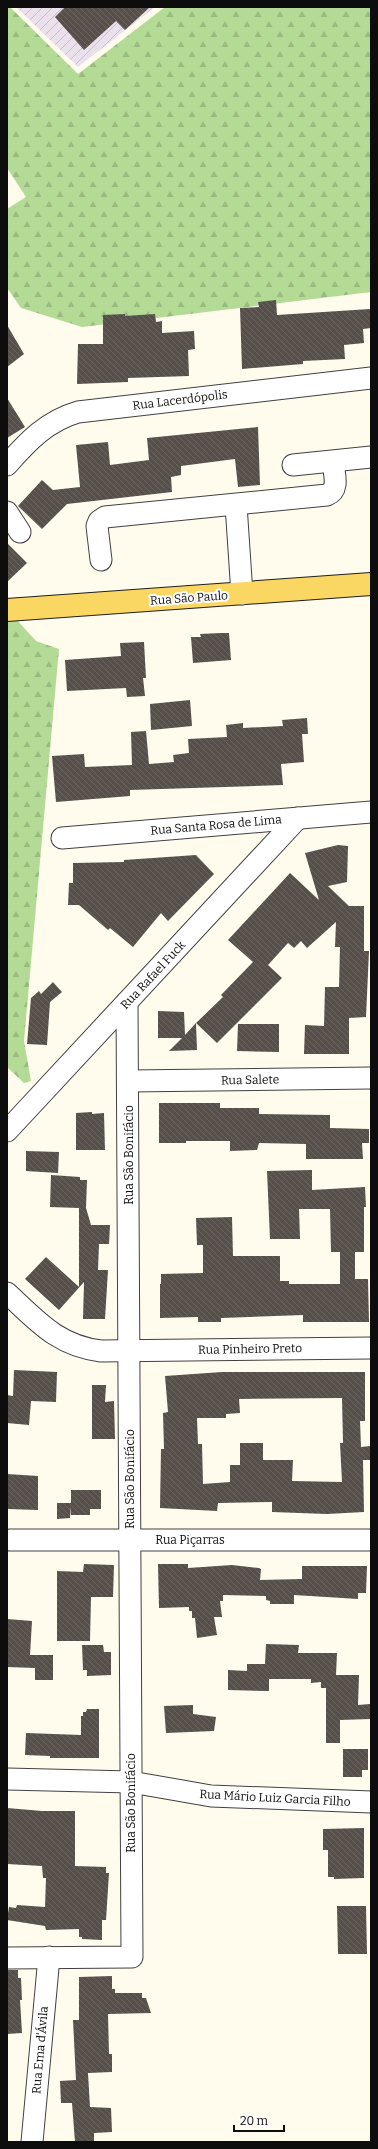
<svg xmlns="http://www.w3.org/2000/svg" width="378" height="2149" font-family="Bitter,serif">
<defs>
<pattern id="industrial-furrows" width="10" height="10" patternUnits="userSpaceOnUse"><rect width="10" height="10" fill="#ebe1ec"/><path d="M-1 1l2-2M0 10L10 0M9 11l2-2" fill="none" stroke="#c8c0c9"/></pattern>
<pattern id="forest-firs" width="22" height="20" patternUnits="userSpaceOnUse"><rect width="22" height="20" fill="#b4db96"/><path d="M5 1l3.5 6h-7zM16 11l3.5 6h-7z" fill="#9abb80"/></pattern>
<pattern id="building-back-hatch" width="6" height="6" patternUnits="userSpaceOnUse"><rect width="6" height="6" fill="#564f4a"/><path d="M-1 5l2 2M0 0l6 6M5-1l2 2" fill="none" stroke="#696460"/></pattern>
</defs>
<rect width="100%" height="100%" fill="#fffcee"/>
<path fill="url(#industrial-furrows)" d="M16,7h139l-77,60z"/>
<g fill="url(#forest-firs)">
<path d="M7,7h3l68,67 87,-67h206v285l-289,35 -61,-19 -14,-20v-79l19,-12 -19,-29z"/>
<path d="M7,609l29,32 23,8 -35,392 7,40 -7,2 -17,-16z"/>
</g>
<g fill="url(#building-back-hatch)" fill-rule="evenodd">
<path d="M65,7h85l-25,23 -9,-9 -32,29 -29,-33z"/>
<path d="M276,300l1,15 93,-6 1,19 -8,1 1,14 -20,2 1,14 -42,2v3l-61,5 -2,-61 19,-1 -1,-5z"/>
<path d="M125,314v2l30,-2 1,8 6,-1v12l32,-2 1,18 -7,1 1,26 -61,2v4l-51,2 1,-40h25v-29z"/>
<path d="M7,325l17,29 -17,13z"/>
<path d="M7,398l18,29 -18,11z"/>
<path d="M258,427l2,58 -22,2 -3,-28 -54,7v9l-10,2 1,15 -105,12 -25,25 -24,-23 24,-26 11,10 27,-3 -4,-42 32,-3 2,23 39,-5 -2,-22z"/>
<path d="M7,543l20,20 -20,19z"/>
<path d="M221,633h8l2,27 -38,3 -2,-26h10l-1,-3z"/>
<path d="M144,642l2,36h-3l2,18 -18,1 -1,-9 -59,3 -2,-31 56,-4 -1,-13z"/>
<path d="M190,700l2,26 -41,4 -1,-26z"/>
<path d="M307,718l1,16h-6l2,28 -23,2 2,21 -153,5v6l-74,6 -4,-46 32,-2 1,13 47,-2 -1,-33 15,-1 3,33 25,-2 -1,-7 16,-2 -1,-14 39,-2 -1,-12 17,-2v5l40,-2 -1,-6z"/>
<path d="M338,845l10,1 -1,36 -19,4 21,20h15v45h5l-3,66 -17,1v36h-45l1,-29 19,1 1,-39h14l1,-40h-5l1,-25 -29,26 -6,-7 -7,7 -6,-5 -20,22 14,13 -65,65 -21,-20 27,-26 -2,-2 32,-33 -25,-22 62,-67 29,27 -14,-47z"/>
<path d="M196,855l18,19 -46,47 -7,-8 -28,34 -23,-19 -2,2 -29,-25h-11l1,-22h4v-20l51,-1v-2z"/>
<path d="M53,982l9,10 -12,10 -3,43 -20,-1 4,-46 8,-7 2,3z"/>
<path d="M158,1011l26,1 1,23 11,-12 1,27 -28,1 13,-13h-24z"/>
<path d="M238,1024h41v28l-42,-1z"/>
<path d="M159,1103h61v5h39v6l71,1v13l39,1v14h-7l1,16h-57v-15l-47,-1 -2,7 -27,1v-10h-44v2h-27z"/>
<path d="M92,1112v2l12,-1 1,37h-29v-37z"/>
<path d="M26,1151l33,1 -1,21 -32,-2z"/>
<path d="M312,1170v20l53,-3 1,20h-2v45h-9v27h13l1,43h-66v-7l-82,3v4h-23v-5l-38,1v-34h1v-10l42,-1v-28h-6l-1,-27 36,-1 1,39h47v25h9v3h51v-32h-9l-1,-43h-31l1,30h-30l-3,-68z"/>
<path d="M51,1175l29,2v3h7l-1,28 5,17h19l-1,19h-10l-1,26h10l-3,49h-22l1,-37 -25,28 -34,-31 21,-22 33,30v-79l-29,-1z"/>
<path d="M14,1370l43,2 -1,30 -25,-1 -2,24 -22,-2v-28l6,1z"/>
<path d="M222,1372h143v49h-5l1,26 9,-1 1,14h-8l1,52 -37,2 -55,-2v-10l-54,1 -1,8 -57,-3 1,-59h3l-1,-36 5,-1 -3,-36zM342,1398l1,45h-3l2,39 -50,-1 1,-21h-30v-17h-23v22h-10v17l-27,2 -1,-40h-4l-1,-26h29v-4l14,-1 -1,-14z"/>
<path d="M92,1385h14l-1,17 9,-1 1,38h-23z"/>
<path d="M7,1474l31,2v34l-30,-1z"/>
<path d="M71,1490h30v19h-11v6h-19v-9l-1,12 -13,1v-16h14z"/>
<path d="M84,1564l30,1 -1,32h-22l-1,44h-33v-70l26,1z"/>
<path d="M158,1564h30v4l44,-3 27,3 2,1 -1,11 42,-1v-13h65l-1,27h-8v6l-64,-4v9h-24v-3l-4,-1v-4l-43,-1v6h-3l2,16h-8l3,18 -20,3 -2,-20h-3v-7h-3v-4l-30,1z"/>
<path d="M7,1619l25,2 -2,34h23v25h-18v-12l-28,-1z"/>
<path d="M266,1644l33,1 -1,8h39l-1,22h23l-1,30 12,-1v15l-30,1v23h-14v-55h-5v-6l-10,1v-4h-42v12l-41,-1v-20l19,1v-7h18z"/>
<path d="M82,1645h21l1,7h7v23l-24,1v-6h-4z"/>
<path d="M193,1705v9l23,3 -2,14 -48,2 -2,-27z"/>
<path d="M87,1709h12v49h-49v-2l-25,-1 1,-22 55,2v-19h2v-4h3z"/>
<path d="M343,1749h25v21h-6v7h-19z"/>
<path d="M7,1808l35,3h33v55l31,1v6h3l-3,47h-4v20l-20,-1v-2h-3v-8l-33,1 -1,-4 -38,-6 2,-13 7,1 1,-3 28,2 1,-29h-3l-1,-12 -35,-2z"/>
<path d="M364,1828v50l-30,1v-2h-6v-27h-5v-21z"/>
<path d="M337,1906h29l1,48h-29z"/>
<path d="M7,1970h11v8h3l1,22h-2l2,33 -15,1z"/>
<path d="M112,1976v13h3v4h27v5h4l5,15 -43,1 1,40h3v18l-24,1 2,34 21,1 1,24 -18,1v9h-19l-3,-39h-11l-1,-22 16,-1 -3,-60h6v-43z"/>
</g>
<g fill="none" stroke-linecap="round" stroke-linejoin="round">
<g stroke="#404040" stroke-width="23">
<g id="minor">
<path d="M7,465c21,-24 40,-44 71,-53l293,-34"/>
<path d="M293,465l78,-8"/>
<path d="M236,505l6,89"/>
<path d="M7,512l13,20"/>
<path d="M101,560l-4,-34 2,-5 6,-4 222,-22c13,-5 7,-21 6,-33"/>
<path d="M62,838l309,-26"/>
<path d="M128,1081l243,-3"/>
<path d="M7,1131l291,-313"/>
<path d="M7,1293c30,28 51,53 94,58l270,-3"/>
<path d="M10,1540h361"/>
<path d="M7,1779l124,3 80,14 160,6"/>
<path d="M7,1958l125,-1 -5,-955"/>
<path d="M32,2142l17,-185"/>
</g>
</g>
<g stroke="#1e1e1e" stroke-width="24">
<path id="major" d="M7,610l364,-26"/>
</g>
<use href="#minor" stroke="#fff" stroke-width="21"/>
<use href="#major" stroke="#fad663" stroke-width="22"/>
</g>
<g text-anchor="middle" stroke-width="4" stroke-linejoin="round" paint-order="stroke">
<g font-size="12" fill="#0d0d0d" stroke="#fff">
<text transform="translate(180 400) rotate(-7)" y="4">Rua Lacerdópolis</text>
<text transform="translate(189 598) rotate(-4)" y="4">Rua São Paulo</text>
<text transform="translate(216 825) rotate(-5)" y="4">Rua Santa Rosa de Lima</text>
<text transform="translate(153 975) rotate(-47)" y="4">Rua Rafael Fuck</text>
<text transform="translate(250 1080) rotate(-1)" y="4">Rua Salete</text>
<text transform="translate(129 1155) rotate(-90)" y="4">Rua São Bonifácio</text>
<text transform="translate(250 1349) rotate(-1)" y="4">Rua Pinheiro Preto</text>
<text transform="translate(130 1479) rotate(-90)" y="4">Rua São Bonifácio</text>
<text x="190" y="1544">Rua Piçarras</text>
<text transform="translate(275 1798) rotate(3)" y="4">Rua Mário Luiz Garcia Filho</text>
<text transform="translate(131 1803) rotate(-90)" y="4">Rua São Bonifácio</text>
<text transform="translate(40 2050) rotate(-85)" y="4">Rua Ema d'Ávila</text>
</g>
</g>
<rect width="378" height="2149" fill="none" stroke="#0d0d0d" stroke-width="16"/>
<path d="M234 2125v6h50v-6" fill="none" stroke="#0d0d0d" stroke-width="2"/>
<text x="240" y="2125" font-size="12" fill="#0d0d0d" stroke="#ffffff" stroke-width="3" paint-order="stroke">20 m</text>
</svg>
